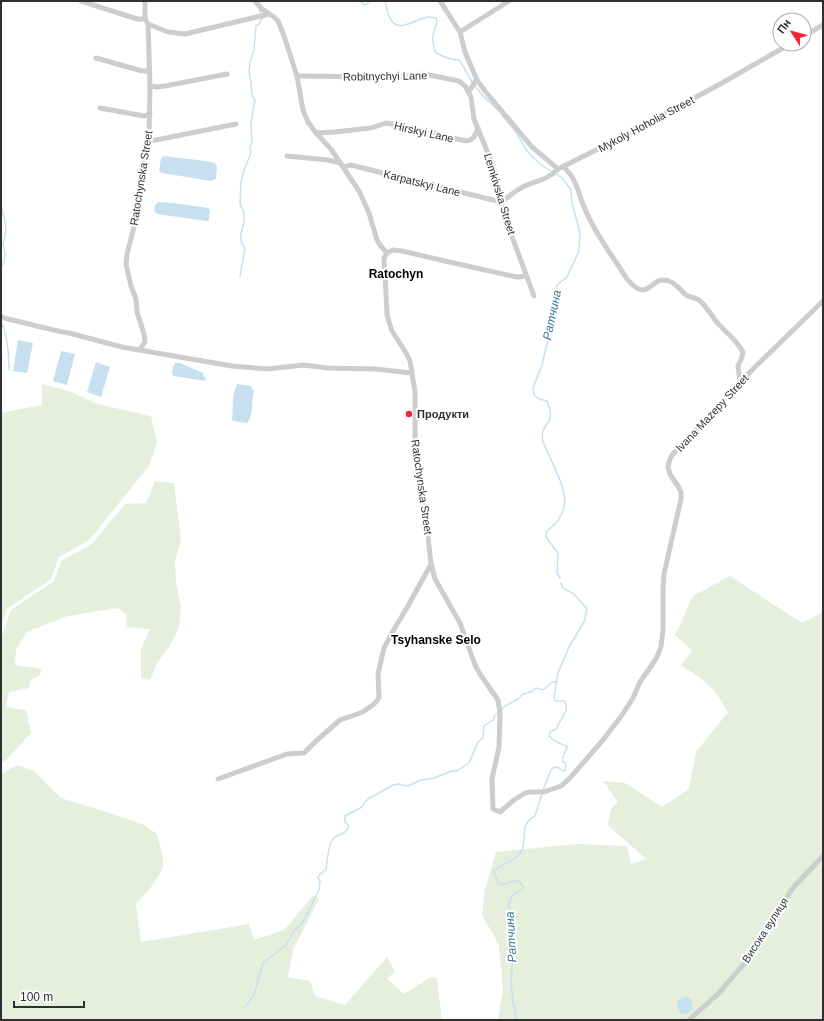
<svg xmlns="http://www.w3.org/2000/svg" width="824" height="1021" font-family="Arial,sans-serif">
<rect width="100%" height="100%" fill="#fff"/>
<g fill="#e6eedc">
<path d="M42,384l30,8 25,12 54,12 6,27 -8,23 -60,74 -30,17 -8,22 -44,30 -6,17v-213l41,-8z"/>
<path d="M155,481l19,2 7,57 -6,21 1,22 5,24 -2,20 -10,20 -12,16 -7,17 -9,-2v-29l9,-20 -24,-2 1,-12 -9,-7 -50,8 -41,16 -11,17 -1,16 27,4 -2,6 -10,6 -1,7 -20,4 -3,15 20,3 5,23 -25,27 -5,3v-124l10,-29 42,-28 9,-22 29,-15 34,-41 21,-1z"/>
<path d="M730,576l72,47 21,-11v408h-325l5,-30 -4,-45 -17,-30 3,-26 11,-37 80,-8 51,2 4,18 15,-5 -38,-34 3,-16 7,-7 -15,-21 22,2 37,24 27,-18 7,-37 32,-40 -14,-22 -15,-13 -18,-12 11,-15 -17,-15 18,-39z"/>
<path d="M17,765l17,6 27,27 61,19 22,8 13,9c2,9 6,19 6,28 2,11 -19,34 -27,42l5,38 108,-18 5,16 30,-10 29,-34 6,3 -26,51 -5,27 22,4 5,15 30,9 42,-48 8,15 -8,6 17,16 27,-17 6,1 5,42h-441v-246z"/>
</g>
<g fill="#c7e0ef">
<path d="M164,156l42,5 9,2 2,4 -1,12 -5,2 -49,-8 -3,-2 2,-13z"/>
<path d="M158,202l16,1 34,5 2,2 -1,9 -1,2h-2l-49,-7 -3,-3 1,-6z"/>
<path d="M18,340l15,3 -6,30 -14,-2z"/>
<path d="M61,351l14,3 -8,31 -14,-4z"/>
<path d="M96,362l14,5 -9,30 -14,-5z"/>
<path d="M175,363h5l23,10 1,4 2,1 -1,3 -31,-5 -2,-2 1,-7z"/>
<path d="M237,384l14,2 3,5c-3,9 0,25 -7,32l-13,-2h-1l-1,-2c1,-11 0,-26 5,-35z"/>
<path d="M687,997l4,2c3,8 1,15 -9,15l-3,-2 -2,-10 2,-3z"/>
</g>
<g fill="none" stroke-linecap="round" stroke-linejoin="round">
<g stroke="#c7e0ef" stroke-width="1.5">
<path d="M360,1l4,4 3,-1 3,-3"/>
<path d="M385,1c2,6 2,14 6,19 9,14 27,-3 38,-3 3,0 5,1 7,1l1,4c-5,14 -6,17 -1,31 8,4 15,7 23,7 7,10 11,21 19,30 6,8 14,14 21,21"/>
<path d="M501,114l15,18 11,19 13,13 12,8"/>
<path d="M556,174l6,4 9,12 1,13 8,30 -1,18 -12,26 -10,8 -3,12 -3,30 -9,38 -9,23 1,7 5,4 8,2c2,6 5,12 3,18 -1,4 -5,6 -6,10 -2,3 -2,9 -1,12 1,5 4,10 6,14 12,28 29,53 -2,76l-1,6 12,16 -1,20 3,5"/>
<path d="M1,206l4,15 1,10 -3,13 2,9 -1,8 -3,7"/>
<path d="M240,276l5,-28 -4,-6v-8l3,-12v-9l-4,-9 1,-22 3,-12 7,-17 -1,-5 2,-7 -1,-18 4,-23 -3,-4 -1,-14 -2,-10 1,-10 4,-12 2,-24 2,-1 4,-6 -1,-5 -2,-5"/>
<path d="M1,321c7,16 8,32 8,49"/>
<path d="M501,710l4,-4 13,-7 5,-5 8,-2 5,-4 7,2 9,-8h4"/>
<path d="M543,790l8,-20 3,-3 5,1 4,3h2l1,-8 -3,-1c-2,-7 4,-10 4,-16 -7,-2 -13,-5 -18,-10l1,-4 6,-3 10,-18v-7l-2,-3h-7l-2,-1 -1,-3 4,-24 11,-26 15,-25 3,-13 -13,-15 -11,-6 -2,-5"/>
<path d="M245,1007l9,-12 9,-32 23,-18 8,-14 9,-9 16,-32 1,-9 -2,-3 2,-4 6,-4c1,-9 2,-22 6,-30 4,-7 13,-3 17,-14l-4,-4v-6l17,-9 2,-4 4,-4 25,-14 5,-1 10,2 13,-6 13,-2 18,-7h5l12,-8 9,-21 5,-4 1,-12 9,-6 2,-5 3,-2"/>
<path d="M517,1020l-4,-18 -2,-19 2,-28 -4,-16 1,-18 -1,-18 3,-7 11,-8c-1,-5 -3,-6 -7,-8l-8,3 -7,1c-5,-4 -7,-8 -7,-14 8,-5 22,-10 27,-18 8,-13 -4,-26 14,-36l7,-22"/>
</g>
<g stroke="#cdcdcd" stroke-width="5">
<path d="M81,1l56,18h8"/>
<path d="M255,1l7,8 12,8 4,4 6,15 13,40 6,34 5,12 8,11 15,16 28,42 10,22 8,27 3,5 7,8 -3,5v5l1,10 2,41 2,8 3,9 14,22 4,8 5,31v60l4,31 7,35 5,46 4,15 25,44 15,42 5,9 18,26 2,13 -1,34 -7,32 1,30 7,3 14,-12 11,-7 5,-1h14l17,-6 8,-7 34,-39 19,-25 11,-17 7,-16 16,-23 5,-12 2,-17v-41l1,-15 17,-75v-7l-3,-6 -7,-10 -3,-8 1,-6 3,-7 30,-32 6,-5 15,-18 33,-34 67,-65"/>
<path d="M440,1l20,31 5,20 12,28 8,11 47,56 26,22"/>
<path d="M148,24l20,8 17,2 84,-20"/>
<path d="M460,32l49,-31"/>
<path d="M804,36l19,-11"/>
<path d="M96,58l46,13h4l3,-2"/>
<path d="M297,76l98,1 29,-3 35,7 6,5 6,11 3,22 20,49 10,47 30,81"/>
<path d="M150,86l7,1 8,-1 62,-12"/>
<path d="M469,91l6,-9 2,-2"/>
<path d="M100,108l44,8 6,-2"/>
<path d="M316,133l19,-1 36,-4 15,-5 16,3 64,15c8,-1 9,-6 12,-13"/>
<path d="M149,140h7l80,-16"/>
<path d="M287,156l41,4 12,3"/>
<path d="M343,167l8,-2 63,16 88,21c7,-6 14,-12 23,-16 14,-6 22,-6 33,-17l64,-32 100,-54 68,-39"/>
<path d="M563,167c9,6 14,19 17,29 10,31 30,56 47,83 23,27 22,-5 42,2 8,3 11,9 17,14 4,3 10,2 14,6 6,5 10,12 15,19 9,11 21,19 28,32l-1,5 -4,9 2,16"/>
<path d="M387,253l6,-3 9,1 56,13 59,13 9,-1"/>
<path d="M1,316l3,2 58,14 7,1 53,14 110,19 35,3 37,-4 23,3 48,1 36,4"/>
<path d="M139,350l6,-8 -1,-8 -7,-22 -1,-13 -5,-13 -5,-22 1,-10 10,-39 7,-50 5,-25 1,-54 -2,-62 -3,-5v-18"/>
<path d="M218,779l69,-25 17,-1 12,-12 24,-21 23,-8 11,-8 5,-6 -1,-24 6,-26 9,-17 15,-25 23,-42"/>
<path d="M689,1020l30,-27 36,-42 37,-62 31,-33"/>
</g>
</g>
<circle fill="#f42439" stroke="#fff" stroke-width="1.5" cx="409" cy="414" r="4"/>
<g text-anchor="middle" stroke-width="4" stroke-linejoin="round" paint-order="stroke">
<g font-size="11" fill="#303030" stroke="#fff">
<text transform="translate(385 76) rotate(-1)" y="4">Robitnychyi Lane</text>
<text transform="translate(646 124) rotate(-28)" y="4">Mykoly Hoholia Street</text>
<text transform="translate(424 132) rotate(13)" y="4">Hirskyi Lane</text>
<text transform="translate(141 178) rotate(-81)" y="4">Ratochynska Street</text>
<text transform="translate(422 183) rotate(14)" y="4">Karpatskyi Lane</text>
<text transform="translate(500 194) rotate(73)" y="4">Lemkivska Street</text>
<text transform="translate(712 413) rotate(-47)" y="4">Ivana Mazepy Street</text>
<text transform="translate(422 487) rotate(82)" y="4">Ratochynska Street</text>
<text transform="translate(765 930) rotate(-57)" y="4">Висока вулиця</text>
</g>
<g font-size="11" font-weight="bold" fill="#303030" stroke="#fff" text-anchor="start">
<text x="417" y="418">Продукти</text>
</g>
<g font-size="12" font-weight="bold" fill="#000" stroke="#fff">
<text x="396" y="278">Ratochyn</text>
<text x="436" y="644">Tsyhanske Selo</text>
</g>
<g font-size="12" font-style="italic" fill="#367599" stroke="#fff">
<text transform="translate(552 315) rotate(-78)" y="4">Ратчина</text>
<text transform="translate(511 937) rotate(-93)" y="4">Ратчина</text>
</g>
</g>
<rect width="824" height="1021" fill="none" stroke="#303030" stroke-width="4"/>
<g transform="translate(792 32) rotate(306)"><circle r="19" fill="#ffffff" stroke="#acacac"/>
<path d="M0-3L7 15L0 10L-7 15Z" fill="#f42439"/>
<text y="-6" font-size="11" font-weight="bold" text-anchor="middle" fill="#303030">Пн</text>
</g>
<path d="M14 1001v6h70v-6" fill="none" stroke="#303030" stroke-width="2"/>
<text x="20" y="1001" font-size="12" fill="#303030" stroke="#ffffff" stroke-width="3" paint-order="stroke">100 m</text>
</svg>
